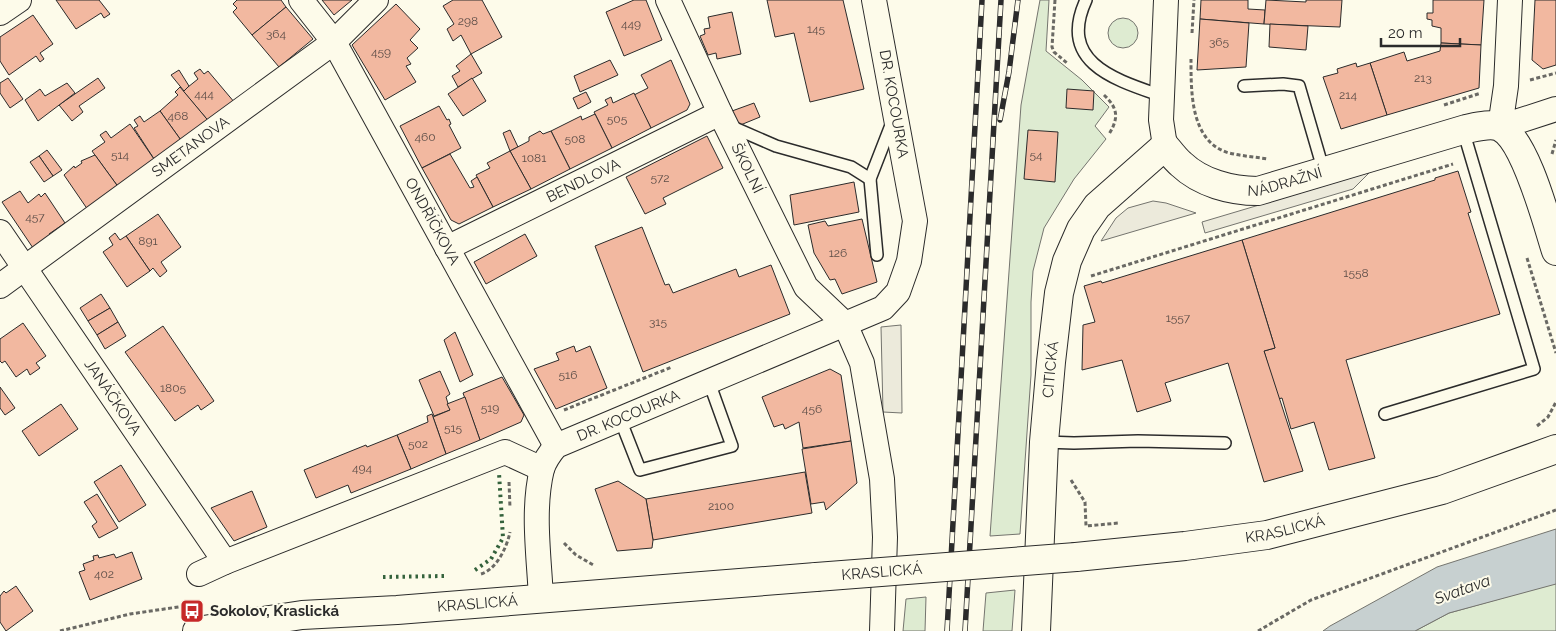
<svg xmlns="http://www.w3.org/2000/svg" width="1556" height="631" font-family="Raleway,sans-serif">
<rect width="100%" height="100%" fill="#fdfbea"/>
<g fill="#deebd1" stroke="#74746e">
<path d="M1040,0h9l-3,51 36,29 27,27 -14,19 11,13 -32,40 -30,49 -11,43 -2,31v73l-11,159 -30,2 31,-431z"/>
<circle cx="1123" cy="33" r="15"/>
<path d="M1556,583v48h-141l34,-18z"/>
<path d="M1015,590l-3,41h-29l3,-38z"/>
<path d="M926,597l-1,34h-22l3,-32z"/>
</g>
<g fill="#eceadb" stroke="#74746e">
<path d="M1370,172l-17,17 -148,44 -3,-11z"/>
<path d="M1153,201l13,2 30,10 -95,28 15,-23 12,-10z"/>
<path d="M901,325l1,88 -19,-1 -2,-85z"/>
</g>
<path fill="#c7d0d0" stroke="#74746e" d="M1556,529v55l-107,29 -34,18h-92l7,-5 107,-59z"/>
<g fill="#f2b8a0" stroke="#2b2b2b">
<path d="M56,0h43l11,14 -6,4 -3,-5 -25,16z"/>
<path d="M237,0h44l5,7 -34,28 -19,-23 4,-4 -4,-4z"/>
<path d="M322,0h30l-18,15z"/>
<path d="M453,0h29l20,37 -31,17 -10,-19 -8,6 -6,-12 7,-5 -11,-18z"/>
<path d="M634,0h12l16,40 -38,16 -18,-44z"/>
<path d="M767,0h76l21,89 -54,13 -16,-69 -19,4z"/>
<path d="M1201,0h47v9l17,1 -1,14 -64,-5z"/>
<path d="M1266,0l40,2v-2h36l-2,27 -76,-3z"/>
<path d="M1433,0h51l-3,45 -40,-2v-15l-9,-2v-6l-5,-1v-6h6z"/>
<path d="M1535,0h21v65l-13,4 -11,-9z"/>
<path d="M396,4l24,25 -10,11 8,8 -11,10 4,6 -5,2 10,16 -31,18 -33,-55z"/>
<path d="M286,7l27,32 -34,28 -27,-32z"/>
<path d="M732,12l9,42 -24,5 -1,-6 -8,2 -8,-19 5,-2 -1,-5 6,-1 -2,-11z"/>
<path d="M33,15l20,29 -13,9 4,6 -4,3 -4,-6 -27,19 -9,-14v-24z"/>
<path d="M1200,19l49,4 -3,44 -49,3z"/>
<path d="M1270,24l38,2 -2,24 -37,-3z"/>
<path d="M1441,43l40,2 -2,43 -92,27 -17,-52 34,-11 3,9 33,-10z"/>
<path d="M471,54l11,19 -24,14 -6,-11 8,-5 -4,-5z"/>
<path d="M610,60l8,15 -38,17 -6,-16z"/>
<path d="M671,60l19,44 -3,6 -36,18 -17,-33 14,-7 -7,-13z"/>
<path d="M1356,63l1,4 13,-4 17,52 -46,14 -18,-52 15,-4 -1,-4z"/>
<path d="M200,69l4,5 4,-3 27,32 -24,21 -28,-33 15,-12 -4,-6z"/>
<path d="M179,70l10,16 -5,5 -13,-16z"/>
<path d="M8,78l15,21 -13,9 -10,-15v-10z"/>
<path d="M98,78l7,10 -26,18 4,6 -11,9 -13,-16z"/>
<path d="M472,78l14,23 -23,15 -15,-22z"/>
<path d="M67,83l8,10 -37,28 -13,-21 15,-11 5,7z"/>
<path d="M180,87l31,37 -28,19 -23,-32 18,-16 -3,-3z"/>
<path d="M1067,89l27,2 -1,19 -27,-2z"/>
<path d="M586,92l5,10 -13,7 -5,-11z"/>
<path d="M634,93l17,35 -39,20 -18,-36 14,-7 -3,-5 6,-3 2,6z"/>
<path d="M754,103l6,14 -22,9 -6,-15z"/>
<path d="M439,106l8,14 2,-1 2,5 -2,1 12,23 -39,20 -22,-42z"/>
<path d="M160,111l23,32 -27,19 -22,-34 4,-2 -4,-6 6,-4 4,6z"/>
<path d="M595,114l17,34 -42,21 -19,-38 30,-15 1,4z"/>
<path d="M130,124l26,38 -37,26 -27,-37 13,-9 -5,-7 6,-4 5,7z"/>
<path d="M510,130l8,17 -8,4 -7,-18z"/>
<path d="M1028,130l30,2 -3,50 -31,-3z"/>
<path d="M540,131l3,3 8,-3 19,38 -39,20 -21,-38 19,-10v-4z"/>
<path d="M707,136l16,32 -60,30 3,6 -21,10 -19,-37z"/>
<path d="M47,150l15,20 -9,6 -14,-20z"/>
<path d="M510,151l21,38 -38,18 -17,-32 14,-7 -3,-5z"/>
<path d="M450,154l20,34 4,-1 -3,-6 6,-4 16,30 -34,17 -8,-4 -29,-52z"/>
<path d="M95,155l24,33 -31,22 -24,-35 10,-9 1,2 7,-5 -1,-2z"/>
<path d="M39,156l14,20 -9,6 -14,-20z"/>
<path d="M1458,171l13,41 -3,1 32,101 -154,46 29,98 -46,12 -15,-48 -23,7 -9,-31 -4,1 -14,-48 11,-3 -33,-108 193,-60v-2z"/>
<path d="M854,182l5,30 -65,13 -4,-30z"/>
<path d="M20,191l8,12 11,-9 2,3 4,-4 20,30 -16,11 2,2 -18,12 -31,-46z"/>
<path d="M158,214l23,33 -20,15 6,9 -7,6 -7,-9 -3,3 -24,-35z"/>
<path d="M862,219l15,63 -35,12 -7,-15 -5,1 -16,-27 -6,-28 17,-4 3,5z"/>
<path d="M642,227l23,58 4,-1 4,9 63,-24 3,8 32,-12 19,49 -147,58 -48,-126z"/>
<path d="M115,233l5,7 6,-4 24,35 -23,16 -24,-35 10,-7 -4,-7z"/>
<path d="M525,234l12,22 -51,28 -12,-22z"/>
<path d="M1242,240l33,108 -11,3 39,120 -39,11 -36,-119 -63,20 6,18 -34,11 -15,-52 -40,10 1,-45 12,-3 -11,-36 17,-5 1,2z"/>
<path d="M101,294l9,14 -22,13 -8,-13z"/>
<path d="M110,308l8,14 -21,13 -9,-14z"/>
<path d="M118,322l8,14 -21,13 -8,-14z"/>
<path d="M23,323l23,33 -10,7 4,5 -10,7 -3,-6 -11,8 -11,-16 -3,2 -2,-2v-22z"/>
<path d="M163,326l51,75 -13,9 -3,-5 -23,16 -50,-69z"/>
<path d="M455,332l18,43 -13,7 -16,-42z"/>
<path d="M574,346l2,6 14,-6 17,42 -51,21 -22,-40 25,-9 -3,-7z"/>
<path d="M830,369l11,6 10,66 -48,7 -4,-26 -14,7 -2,-5 -9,3 -12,-30z"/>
<path d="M440,371l10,23 -4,3 4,13 -16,6 -15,-36z"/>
<path d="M502,377l22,38 -3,7 -41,18 -17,-47z"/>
<path d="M0,387l15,21 -10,7 -5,-7z"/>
<path d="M465,397l15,43 -34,14 -13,-37 17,-7 -3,-6z"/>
<path d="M61,404l17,25 -39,27 -17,-25z"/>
<path d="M432,414l14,40 -35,15 -14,-34 31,-13 -1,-6z"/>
<path d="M397,435l14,34 -60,24 -3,-8 -32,13 -12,-28 62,-25 1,2z"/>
<path d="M851,441l6,42 -31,27 -2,-8 -13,2 -9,-55z"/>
<path d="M121,465l25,40 -27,17 -25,-40z"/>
<path d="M805,472l7,41 -159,27 -7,-41z"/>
<path d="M618,481l28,18 7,41 -1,8 -35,3 -22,-62z"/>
<path d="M252,491l15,36 -33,14 -23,-33z"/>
<path d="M97,494l21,34 -19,10 -7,-12 5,-4 -13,-20z"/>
<path d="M132,552l10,27 -52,21 -11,-28 6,-2 -2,-6 11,-4 -1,-4 5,-1 1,3 15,-4 2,4z"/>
<path d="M16,586l17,25 -27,20 -6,-9v-26l4,-5 2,2z"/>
</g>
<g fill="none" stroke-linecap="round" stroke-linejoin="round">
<g stroke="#2b2b2b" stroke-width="14">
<g id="service">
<path d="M1086,0c-29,63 30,80 76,96"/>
<path d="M1244,86l39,-2 16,2 25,86"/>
<path d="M730,126l46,20 75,21 19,12"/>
<path d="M877,255l-7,-76 23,-59"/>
<path d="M1385,414l149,-45 -71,-239"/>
<path d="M620,419l20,51 92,-24 -23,-64"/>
<path d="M1044,442l30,1 64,-2 87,2"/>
</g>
</g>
<g stroke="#2b2b2b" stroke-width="26">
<g id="minor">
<path id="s1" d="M301,0l33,42 222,404"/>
<path id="s2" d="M668,0l52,113 86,174 39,37 17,39 20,116 3,58 -3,94"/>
<path d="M1510,0l-4,86 -6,41 56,-18"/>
<path d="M0,13l19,-13"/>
<path d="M1165,146l-4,-26 5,-120"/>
<path id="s3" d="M0,232l225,330"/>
<path id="s4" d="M447,248l273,-135"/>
<path id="s5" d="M0,286l334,-244 42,-42"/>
<path d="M199,574l26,-12 280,-110 37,17"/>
<path id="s6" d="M541,598c-2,-42 -9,-88 1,-129 3,-9 8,-16 14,-23l327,-138 15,-16 11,-31 6,-40 -41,-221"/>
</g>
</g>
<g stroke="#2b2b2b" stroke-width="30">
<g id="tertiary">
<path id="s7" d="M1076,557l109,-11 82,-11 175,-45 114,-41"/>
<path id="s8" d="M197,631l105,-16 95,-5 419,-33"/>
<path id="s9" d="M1036,631l8,-189 7,-80 8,-69 8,-32 14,-32 16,-23 68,-60c5,6 10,13 16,18 20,19 50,27 77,27l208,-62c10,-2 25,-6 34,-2 26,13 47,96 56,124"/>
</g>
</g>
<g stroke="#6a6964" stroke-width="3" stroke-dasharray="4 2.5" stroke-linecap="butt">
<path d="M1055,0l-3,47 2,5 13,11"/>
<path d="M1192,33l2,-33"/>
<path d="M1191,59c0,32 -1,83 38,94 13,3 26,4 39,6"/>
<path d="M1530,80l26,-7"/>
<path d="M1104,95c14,13 15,23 5,39"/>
<path d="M1444,105l37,-12"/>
<path d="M1552,154l4,-14"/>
<path d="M1527,258l29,95"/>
<path d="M1091,276l362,-112"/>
<path d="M564,410l108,-43"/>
<path d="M1537,426l11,-9 8,-15"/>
<path d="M1071,480l14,22 1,24 33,-3"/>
<path d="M509,482l1,26"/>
<path d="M564,543l12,12 19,11"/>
<path d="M481,574c16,-5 26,-27 29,-42"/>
<path d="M60,631l70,-17 55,-8"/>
<path d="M1258,631l53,-31 245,-90"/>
</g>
<use href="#service" stroke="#fdfbea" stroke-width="11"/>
<use href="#minor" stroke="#fdfbea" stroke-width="24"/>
<use href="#tertiary" stroke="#fdfbea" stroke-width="28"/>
<g stroke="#2b2b2b" stroke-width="5.5">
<g id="rail">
<path d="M1000,120l9,-48 9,-72"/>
<path d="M947,631l35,-631"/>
<path d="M965,631l36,-631"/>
</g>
</g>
<use href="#rail" stroke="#fdfbea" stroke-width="4" stroke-dasharray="11" stroke-linecap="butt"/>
<g stroke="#2b2b2b" stroke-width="30" stroke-linecap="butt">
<g id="tertiary-bridge">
<path id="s10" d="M816,577l260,-20"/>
</g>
</g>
<use href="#tertiary-bridge" stroke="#fdfbea" stroke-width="28"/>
<g stroke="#34623c" stroke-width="4" stroke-dasharray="2.5 4" stroke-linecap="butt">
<path d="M475,570l16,-11 12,-21 -4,-65"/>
<path d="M383,577l61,-1"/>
</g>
</g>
<defs>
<g id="bus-square" transform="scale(1.25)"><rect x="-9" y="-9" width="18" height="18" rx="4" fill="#c62828" stroke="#fdfbea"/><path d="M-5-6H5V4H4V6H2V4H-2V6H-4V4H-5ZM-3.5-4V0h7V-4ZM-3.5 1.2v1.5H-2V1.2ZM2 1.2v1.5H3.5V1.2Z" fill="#fff"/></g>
</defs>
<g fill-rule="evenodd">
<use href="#bus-square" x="192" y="611"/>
</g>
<g text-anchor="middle" stroke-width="4" stroke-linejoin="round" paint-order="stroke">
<g font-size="12" fill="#5d4e48">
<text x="468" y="25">298</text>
<text x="631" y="28">449</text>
<text x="816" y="33">145</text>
<text x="276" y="38">364</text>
<text x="1219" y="46">365</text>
<text x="381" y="56">459</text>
<text x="1423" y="82">213</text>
<text x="204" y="98">444</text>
<text x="1348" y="99">214</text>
<text x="178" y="120">468</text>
<text x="617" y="123">505</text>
<text x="425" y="141">460</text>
<text x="575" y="143">508</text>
<text x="120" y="159">514</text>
<text x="1036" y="159">54</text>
<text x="534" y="162">1081</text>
<text x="660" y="182">572</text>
<text x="35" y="221">457</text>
<text x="148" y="245">891</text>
<text x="838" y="257">126</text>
<text x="1356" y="277">1558</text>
<text x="1178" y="322">1557</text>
<text x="658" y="326">315</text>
<text x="568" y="379">516</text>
<text x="173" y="392">1805</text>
<text x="490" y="412">519</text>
<text x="812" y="413">456</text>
<text x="453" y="432">515</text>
<text x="418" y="448">502</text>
<text x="362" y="472">494</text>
<text x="721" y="510">2100</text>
<text x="104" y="578">402</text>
</g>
<g font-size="15" fill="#2b2b2b" stroke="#fdfbea">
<text transform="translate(894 104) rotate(80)" y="5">DR. KOCOURKA</text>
<text dy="5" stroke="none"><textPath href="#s5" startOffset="236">SMETANOVA</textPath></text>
<text dy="5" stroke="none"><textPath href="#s2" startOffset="186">ŠKOLNÍ</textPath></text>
<text dy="5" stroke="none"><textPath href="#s4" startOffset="152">BENDLOVA</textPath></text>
<text dy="5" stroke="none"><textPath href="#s9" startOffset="661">NÁDRAŽNÍ</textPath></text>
<text dy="5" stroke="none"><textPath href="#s1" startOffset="258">ONDŘÍČKOVA</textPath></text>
<text dy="5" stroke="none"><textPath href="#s9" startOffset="262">CITICKÁ</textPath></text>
<text dy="5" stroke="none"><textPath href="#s3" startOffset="200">JANÁČKOVA</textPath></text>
<text dy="5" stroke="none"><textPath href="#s6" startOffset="235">DR. KOCOURKA</textPath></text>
<text dy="5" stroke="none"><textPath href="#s7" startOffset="211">KRASLICKÁ</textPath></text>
<text dy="5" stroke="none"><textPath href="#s10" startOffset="66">KRASLICKÁ</textPath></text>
<text dy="5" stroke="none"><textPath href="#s8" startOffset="282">KRASLICKÁ</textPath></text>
</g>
<g font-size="15" font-weight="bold" fill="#2b2b2b" stroke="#fdfbea" text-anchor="start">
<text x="210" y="616">Sokolov, Kraslická</text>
</g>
<g font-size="16" font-style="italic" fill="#2b2b2b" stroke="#fdfbea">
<text transform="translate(1462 589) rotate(-20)" y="6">Svatava</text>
</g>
</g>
<path d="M1381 38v8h79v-8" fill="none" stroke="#2b2b2b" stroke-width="2.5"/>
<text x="1388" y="38" font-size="15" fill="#2b2b2b" stroke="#fdfbea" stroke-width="4" paint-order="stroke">20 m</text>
</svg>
